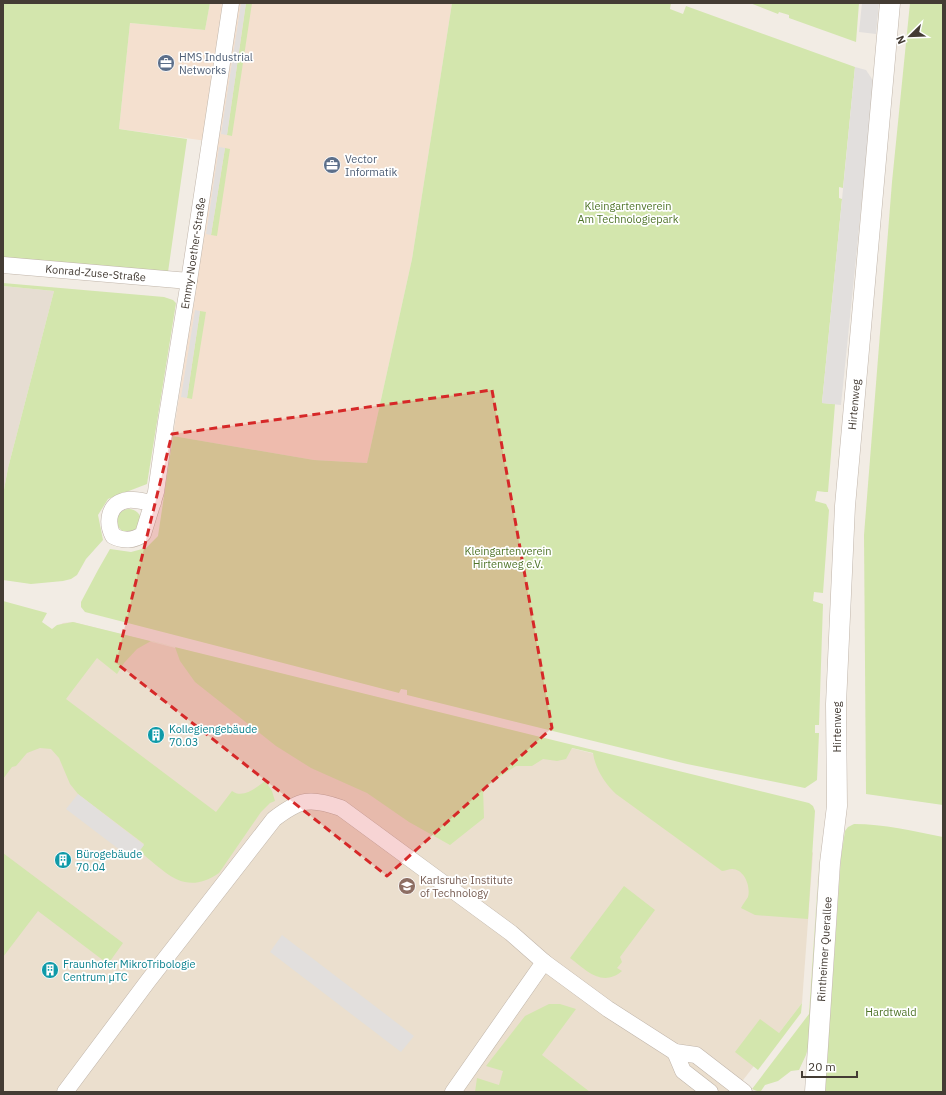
<svg xmlns="http://www.w3.org/2000/svg" width="946" height="1095" font-family="'IBM Plex Sans',sans-serif">
<rect width="100%" height="100%" fill="#f2ece4"/>
<path fill="#e6ddd2" d="M3,286l51,5 -46,177 -5,27z"/>
<g fill="#f4e0cf">
<path d="M210,3h16l-19,138 -88,-12 11,-106 75,7z"/>
<path d="M239,3h213l-40,256 -45,204 -53,-3 -141,-24z"/>
</g>
<path fill="#ebdfce" d="M73,622l696,176 44,55 -11,150 -68,89h-731v-398l51,-66 9,-5z"/>
<g fill="#d3e6ad">
<path d="M3,3h207l-5,27 -75,-7 -11,106 68,10 -19,133 -165,-14z"/>
<path d="M246,3h6l-20,133 -5,-1z"/>
<path d="M452,3h219l-1,6 13,5 3,-8 169,61 -12,121 -4,-1v11l3,1 -20,204 13,1 -7,88h-3l-8,-1 -2,10 11,3 3,6 -6,83 -9,-1 -1,9 10,3 -4,121h-4v8h4l-2,47 -12,8 -118,-24 -280,-69v-5l-6,-1 -2,4 -314,-81 -4,-5v-5l17,-32 12,-21 21,3 15,-4 12,-12 15,-100 141,24 53,3 45,-204z"/>
<path d="M750,3h109l-3,39 -67,-24v-3l-10,-3 -1,2z"/>
<path d="M910,3h33v802l-77,-11 -2,-259 28,-353z"/>
<path d="M225,148l5,1 -13,87 -6,-1z"/>
<path d="M3,283l161,14 9,3 3,3 -29,181 -39,15 -10,16 5,25 -17,19 -9,16 -6,4 -8,2 -32,3 -28,-4v-85l5,-27 46,-177 -51,-5z"/>
<path d="M200,311l6,1 -14,87 -5,-1z"/>
<circle cx="129" cy="521" r="12"/>
<path d="M3,601l44,12 -5,9 10,7 5,-4 16,-3 736,181 4,3 2,5 -7,108 -53,-4 -14,-7c2,-4 5,-8 7,-11 3,-11 -4,-28 -16,-28 -3,0 -7,2 -10,2l-106,-77c-11,-10 -21,-26 -23,-41l-21,-5 -6,11 -9,2 -14,-2 -11,7h-16l-33,22 1,30 -34,27 -41,-23 -42,-29 -56,-25 -35,-22 -81,-64 -15,-21 -5,-14 -24,-6 -14,8 -13,14 -7,11 -20,-16 -31,41 150,113 16,-21c11,8 24,-3 33,-10l7,10 3,10 -5,2 -9,9 -42,61c-35,24 -53,-1 -80,-22l5,-7 -66,-50 -8,-10 -11,-26 -8,-9 -11,-1 -13,5 -11,13 -4,1 -9,12z"/>
<path d="M854,824c30,0 59,7 89,13v255h-118l16,-235 4,-26 3,-4z"/>
<path d="M820,848l-12,200 -2,7 -7,15 -8,1 -13,10 -13,4 -4,6h-4l-5,-2 57,-75z"/>
<path d="M3,853l120,90 -15,21 -70,-53 -35,46z"/>
<path d="M624,886l31,24 -35,47 2,5 -5,6 5,3c-20,17 -36,-1 -52,-13z"/>
<path d="M802,1003l-1,10 -43,57 -23,-18 25,-33 19,14z"/>
<path d="M549,1004h11l16,5 -34,46 48,37h-115l2,-14 22,7 4,-14 -17,-5 39,-50z"/>
</g>
<g fill="#e2dfdd">
<path d="M241,3h5l-19,132 -6,-1z"/>
<path d="M862,3h17l-3,31 -17,-2z"/>
<path d="M855,67l11,3 8,12 -33,323 -19,-2z"/>
<path d="M219,147l6,1 -14,87 -5,-1z"/>
<path d="M195,310l5,1 -13,87 -6,-1z"/>
<path d="M78,794l66,51 -11,15 -67,-51z"/>
<path d="M282,935l132,101 -13,16 -131,-100z"/>
</g>
<g fill="none" stroke-linecap="round" stroke-linejoin="round">
<g stroke="#c0b5aa" stroke-width="17">
<g id="minor">
<path id="s1" d="M3,265l186,16"/>
<path id="s2" d="M153,503c-8,-1 -18,-4 -25,-3 -20,3 -22,22 -15,36 10,5 21,5 30,-2l13,-42 10,-70 23,-141 42,-278"/>
<path d="M675,1052l8,19 27,21"/>
<path d="M65,1092l83,-111 126,-162c26,-20 36,-22 67,-11l170,125 33,29 64,47 67,43 21,3 48,37"/>
<path d="M453,1092l91,-130"/>
</g>
</g>
<g stroke="#c0b5aa" stroke-width="21">
<g id="tertiary">
<path id="s3" d="M815,1092l15,-229 7,-57 -1,-102 9,-198 45,-503"/>
</g>
</g>
<use href="#minor" stroke="#fff" stroke-width="16"/>
<use href="#tertiary" stroke="#fff" stroke-width="20"/>
</g>
<path fill="#d62828" fill-opacity="0.2" stroke="#d62828" stroke-width="3" stroke-dasharray="8 5" stroke-linejoin="round" d="M492,390l60,338 -165,148 -271,-213 56,-229z"/>
<defs>
<g id="office-disc" transform="scale(0.9)"><circle r="9.5" fill="#5c6f8a" stroke="#fff"/><path d="M-6-3h4V-5.5h4V-3h4V5H-6ZM-1-4.5V-3h2v-1.5ZM-6 0V1H6V0Z" fill="#fff"/></g>
<g id="building-disc" transform="scale(0.9)"><circle r="9.5" fill="#0f9aa8" stroke="#fff"/><path d="M-4-6H4V6H1V3H-1V6H-4ZM-2.5-4.3h1.7v1.8h-1.7ZM.8-4.3h1.7v1.8H.8ZM-2.5-1h1.7V.8h-1.7ZM.8-1h1.7V.8H.8Z" fill="#fff"/></g>
<g id="university-disc" transform="scale(0.9)"><circle r="9.5" fill="#8d6e63" stroke="#fff"/><path d="M0-5L7-2L0 1L-7-2ZM-4 1L0 2.5L4 1V4Q0 6-4 4Z" fill="#fff"/></g>
</defs>
<g fill-rule="evenodd">
<use href="#office-disc" x="166" y="63"/>
<use href="#office-disc" x="332" y="165"/>
<use href="#building-disc" x="156" y="735"/>
<use href="#building-disc" x="63" y="860"/>
<use href="#university-disc" x="407" y="886"/>
<use href="#building-disc" x="50" y="970"/>
</g>
<g text-anchor="middle" stroke-width="3.5" stroke-linejoin="round" paint-order="stroke">
<g font-size="11" fill="#4e5e75" stroke="#fff" text-anchor="start">
<text x="179" y="61">HMS Industrial<tspan x="179" dy="13">Networks</tspan></text>
<text x="345" y="163">Vector<tspan x="345" dy="13">Informatik</tspan></text>
</g>
<g font-size="11" fill="#4f7429" stroke="#fff">
<text x="628" y="210">Kleingartenverein<tspan x="628" dy="13">Am Technologiepark</tspan></text>
<text x="508" y="555">Kleingartenverein<tspan x="508" dy="13">Hirtenweg e.V.</tspan></text>
<text x="891" y="1016">Hardtwald</text>
</g>
<g font-size="11" fill="#443c34" stroke="#fff">
<text dy="4" stroke="none"><textPath href="#s2" startOffset="389">Emmy-Noether-Straße</textPath></text>
<text dy="4" stroke="none"><textPath href="#s1" startOffset="93">Konrad-Zuse-Straße</textPath></text>
<text dy="4" stroke="none"><textPath href="#s3" startOffset="689">Hirtenweg</textPath></text>
<text transform="translate(837 727) rotate(-90)" y="4">Hirtenweg</text>
<text dy="4" stroke="none"><textPath href="#s3" startOffset="143">Rintheimer Querallee</textPath></text>
</g>
<g font-size="11" fill="#0d838f" stroke="#fff" text-anchor="start">
<text x="169" y="733">Kollegiengebäude<tspan x="169" dy="13">70.03</tspan></text>
<text x="76" y="858">Bürogebäude<tspan x="76" dy="13">70.04</tspan></text>
<text x="63" y="968">Fraunhofer MikroTribologie<tspan x="63" dy="13">Centrum µTC</tspan></text>
</g>
<g font-size="11" fill="#785e54" stroke="#fff" text-anchor="start">
<text x="420" y="884">Karlsruhe Institute<tspan x="420" dy="13">of Technology</tspan></text>
</g>
</g>
<rect width="946" height="1095" fill="none" stroke="#443c34" stroke-width="8"/>
<g transform="translate(910 36) rotate(247)" stroke="#ffffff" stroke-width="3" paint-order="stroke">
<path d="M0-3L7 15L0 10L-7 15Z" fill="#443c34"/>
<text y="-6" font-size="11" font-weight="bold" text-anchor="middle" fill="#443c34">N</text>
</g>
<path d="M802 1071v6h55v-6" fill="none" stroke="#443c34" stroke-width="2"/>
<text x="808" y="1071" font-size="12" fill="#443c34" stroke="#ffffff" stroke-width="3" paint-order="stroke">20 m</text>
</svg>
